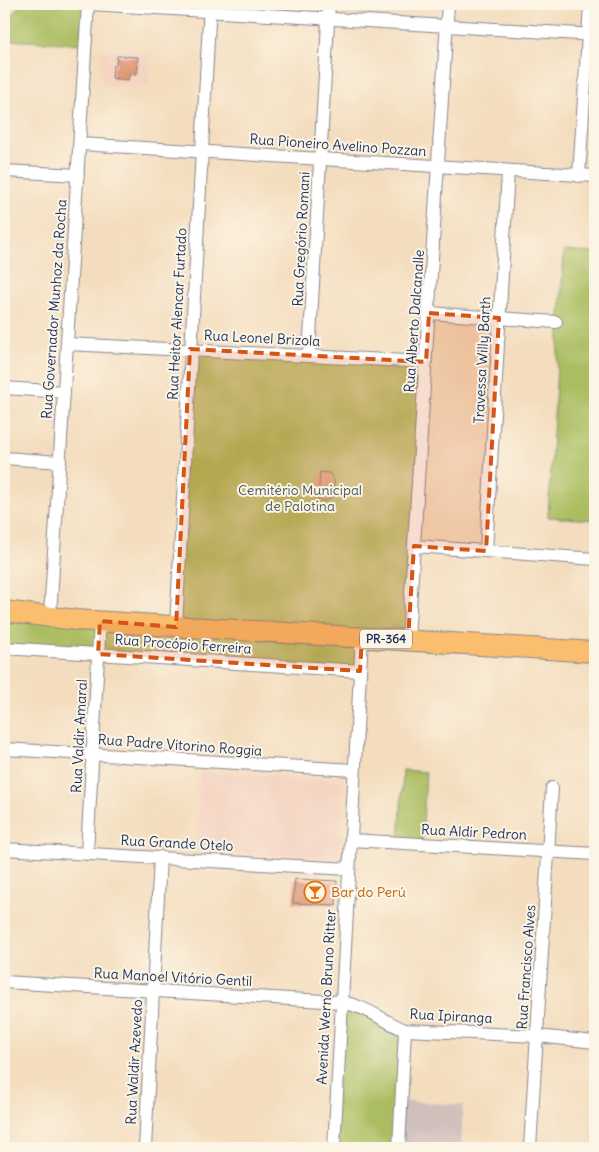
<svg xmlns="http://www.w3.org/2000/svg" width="599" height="1152" font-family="Delius,sans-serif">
<rect width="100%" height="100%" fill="#fcf5e5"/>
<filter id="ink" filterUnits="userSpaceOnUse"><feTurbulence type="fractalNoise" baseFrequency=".02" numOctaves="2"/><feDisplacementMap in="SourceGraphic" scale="10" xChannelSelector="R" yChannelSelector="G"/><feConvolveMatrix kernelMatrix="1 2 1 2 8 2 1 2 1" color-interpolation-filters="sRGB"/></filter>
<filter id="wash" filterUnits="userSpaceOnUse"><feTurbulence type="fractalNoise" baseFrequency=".0096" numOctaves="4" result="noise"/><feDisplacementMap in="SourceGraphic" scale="20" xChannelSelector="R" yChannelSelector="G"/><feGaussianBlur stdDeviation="1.12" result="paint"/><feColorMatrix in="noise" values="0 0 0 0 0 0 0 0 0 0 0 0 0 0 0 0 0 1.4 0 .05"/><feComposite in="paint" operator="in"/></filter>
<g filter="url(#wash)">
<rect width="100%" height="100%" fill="#f4ddbe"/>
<g fill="#f4d3c1">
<path d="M102,51l48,2 -2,33 -47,-2z"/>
<path d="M200,772l143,8 -4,79 -144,-9z"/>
</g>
<path fill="#d0c0bc" d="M402,1101l61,4 -2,43h-62z"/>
<g fill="#abbd61" stroke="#637660">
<path d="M19,4h69l-2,40 -82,-4v-20l11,-7z"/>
<path d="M564,251l31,2v267l-47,-3z"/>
<path d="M190,349l236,13 -18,278 -46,-3 -2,34 -356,-23v-37l172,15z"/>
<path d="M403,770l23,2 -4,72 -23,-1z"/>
<path d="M341,1002l64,28 -6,118h-65z"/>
</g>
<g id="blocks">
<g fill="#dd9370">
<path d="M117,56l21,1 -1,17h-8l-1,6 -16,-2 1,-12h3z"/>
<path d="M320,472l9,1 5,7v14l-7,7 -9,-1z"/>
<path d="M295,879l42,2 -1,24 -43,-2z"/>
</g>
</g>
</g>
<g filter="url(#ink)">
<use href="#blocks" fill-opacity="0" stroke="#88868e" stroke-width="1"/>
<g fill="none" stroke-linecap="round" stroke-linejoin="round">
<g stroke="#88868e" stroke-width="14">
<g id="street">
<path d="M91,4l504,31"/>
<path d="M80,144l515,32"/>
<path d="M4,171l74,4"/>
<path d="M579,176l11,-172"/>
<path d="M429,313l127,9"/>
<path d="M67,344l359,18"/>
<path d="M309,355l20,-351"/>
<path d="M4,388l60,4"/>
<path d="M4,458l56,4"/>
<path d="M414,546l181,13"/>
<path d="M486,551l22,-380"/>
<path d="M50,616l38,-612"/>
<path d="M176,627l34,-623"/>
<path d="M408,640l40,-636"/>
<path d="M4,648l356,23"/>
<path d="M4,749l350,21"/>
<path d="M351,840l244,14"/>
<path d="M4,849l345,20"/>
<path d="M87,853l13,-232"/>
<path d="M4,982l337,20c25,4 40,18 64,28l132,6 58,6"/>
<path d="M145,1148l15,-291"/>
<path d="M334,1148l28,-511"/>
<path d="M399,1148l6,-118"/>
<path d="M530,1148l22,-360"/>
</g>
</g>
<g stroke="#88868e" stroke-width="22">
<path id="primary" d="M4,611l72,9 519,32"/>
</g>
<use href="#street" stroke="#fff" stroke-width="12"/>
<use href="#primary" stroke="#fabe6e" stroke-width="20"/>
</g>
</g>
<path fill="#d45514" fill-opacity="0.2" stroke="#d45514" stroke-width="4" stroke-dasharray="10 6" stroke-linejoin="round" d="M429,313l70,5 -13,233 -72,-5 -6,94 -46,-3 -2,34 -262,-17 2,-33 76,6 14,-278 236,13z"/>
<defs>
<g id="bar-ring" transform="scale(1.125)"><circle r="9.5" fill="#fcf5e5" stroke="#e8710a" stroke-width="1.5"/><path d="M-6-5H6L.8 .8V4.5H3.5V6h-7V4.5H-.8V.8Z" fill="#e8710a"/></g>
</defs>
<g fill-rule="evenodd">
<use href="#bar-ring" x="315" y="892"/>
</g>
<g text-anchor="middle" stroke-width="4" stroke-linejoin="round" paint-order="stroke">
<rect fill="#fcf5e5" stroke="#5e6a86" stroke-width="1" x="360" y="629.5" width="52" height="19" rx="4"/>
<g font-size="12" font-weight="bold" fill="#1b2f5e">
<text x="386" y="643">PR-364</text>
</g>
<g font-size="14" fill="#1b2f5e" stroke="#fcf5e5">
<text transform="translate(338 145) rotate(4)" y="5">Rua Pioneiro Avelino Pozzan</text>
<text transform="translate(301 239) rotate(-87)" y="5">Rua Gregório Romani</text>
<text transform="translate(54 309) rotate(-86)" y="5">Rua Governador Munhoz da Rocha</text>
<text transform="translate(177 314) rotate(-87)" y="5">Rua Heitor Alencar Furtado</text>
<text transform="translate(414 321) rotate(-86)" y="5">Rua Alberto Dalcanalle</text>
<text transform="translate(262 338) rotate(3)" y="5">Rua Leonel Brizola</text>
<text transform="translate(482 360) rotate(-87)" y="5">Travessa Willy Barth</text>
<text transform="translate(183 644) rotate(4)" y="5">Rua Procópio Ferreira</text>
<text transform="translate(79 736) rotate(-87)" y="5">Rua Valdir Amaral</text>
<text transform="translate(180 745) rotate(4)" y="5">Rua Padre Vitorino Roggia</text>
<text transform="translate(474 832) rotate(3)" y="5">Rua Aldir Pedron</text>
<text transform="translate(177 843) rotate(3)" y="5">Rua Grande Otelo</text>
<text transform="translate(526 967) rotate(-86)" y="5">Rua Francisco Alves</text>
<text transform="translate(173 977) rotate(3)" y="5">Rua Manoel Vitório Gentil</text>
<text transform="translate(326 997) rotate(-87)" y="5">Avenida Werno Bruno Ritter</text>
<text transform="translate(451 1016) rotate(3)" y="5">Rua Ipiranga</text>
<text transform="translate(134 1062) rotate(-87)" y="5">Rua Waldir Azevedo</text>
</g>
<g font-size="14" fill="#465a5f" stroke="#fcf5e5">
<text x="300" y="495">Cemitério Municipal<tspan x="300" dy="16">de Palotina</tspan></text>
</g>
<g font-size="14" fill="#c56008" stroke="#fcf5e5" text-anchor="start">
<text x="331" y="897">Bar do Perú</text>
</g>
</g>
<rect width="599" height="1152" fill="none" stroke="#fcf5e5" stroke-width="20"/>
</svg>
